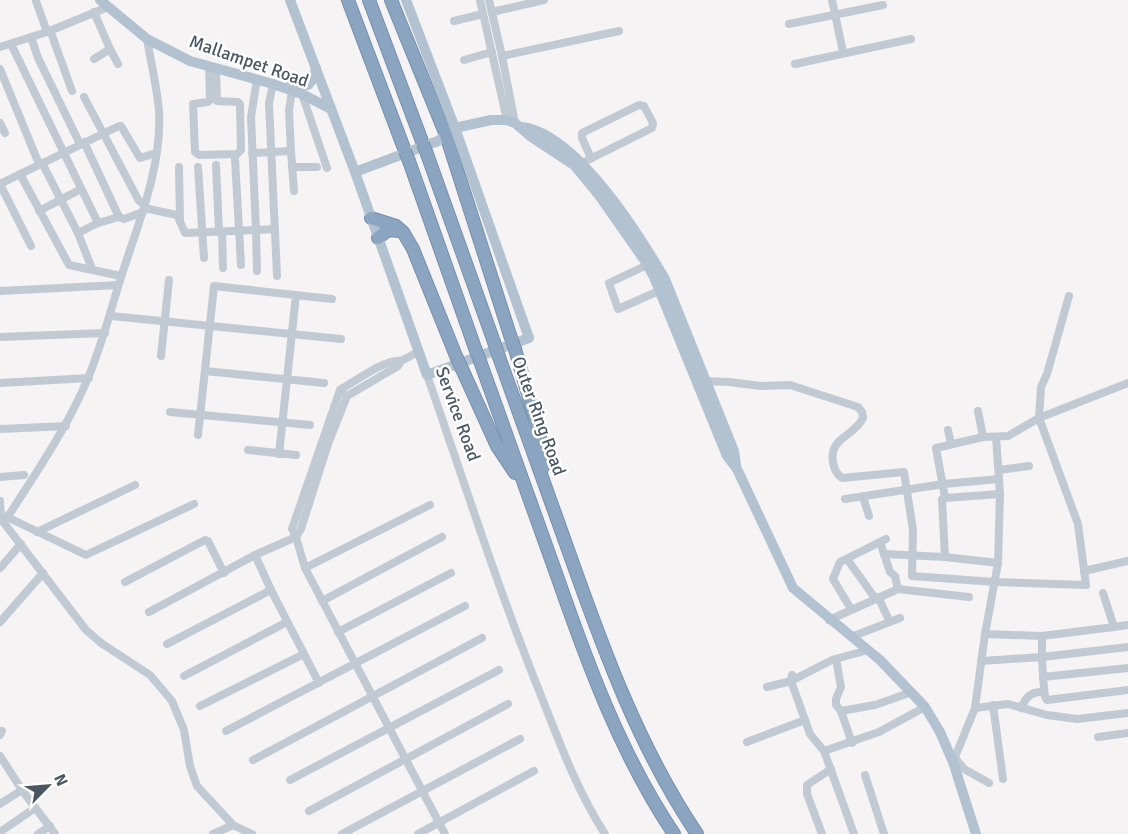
<svg xmlns="http://www.w3.org/2000/svg" width="1128" height="834" font-family="Signika,sans-serif">
<rect width="100%" height="100%" fill="#f5f3f3"/>
<g fill="none" stroke-linecap="round" stroke-linejoin="round">
<g stroke="#7690ad" stroke-width="14">
<g id="highway">
<path d="M348,0l57,151"/>
<path d="M369,0l54,144"/>
<path d="M391,0l55,135 64,200"/>
<path d="M427,154l67,188"/>
<path d="M409,161l66,187"/>
<path d="M371,218l25,8 7,6 10,17 43,107"/>
<path d="M378,238l10,-8 11,1"/>
<path d="M515,349l26,92 2,26"/>
<path d="M499,357c24,67 48,134 72,201 34,96 69,191 126,276"/>
<path d="M480,361c26,72 51,143 77,215 31,89 64,179 117,258"/>
<path d="M462,369l35,77 18,27"/>
</g>
</g>
<g stroke="#c1cad2" stroke-width="8">
<path d="M480,0l27,120"/>
<path d="M489,0l13,56 13,67"/>
<path d="M832,0l11,52"/>
<path d="M36,1l11,31"/>
<path d="M94,12l16,37 -16,10"/>
<path d="M492,12l52,-12"/>
<path d="M454,21l29,-7"/>
<path d="M789,24l94,-19"/>
<path d="M50,30l22,61"/>
<path d="M31,37l7,21 42,86"/>
<path d="M11,44l87,179"/>
<path d="M0,47l47,-15 61,-25"/>
<path d="M110,49l8,15"/>
<path d="M502,56l117,-25"/>
<path d="M464,60l28,-8"/>
<path d="M795,64l116,-25"/>
<path d="M209,66l1,34 -2,2 -15,2 2,48 4,3 38,-1 4,-4 -1,-46 -2,-2 -21,-1 -1,-33"/>
<path d="M0,69l39,95"/>
<path d="M257,79l-6,38 5,113 19,-1"/>
<path d="M273,84l-4,19 8,173"/>
<path d="M302,94l25,74"/>
<path d="M84,97l55,104 6,4"/>
<path d="M0,123l5,10"/>
<path d="M84,142l35,75"/>
<path d="M291,151l3,40"/>
<path d="M252,153l39,-2 -2,-41 3,-19"/>
<path d="M235,159l6,106"/>
<path d="M42,163l36,70 14,36"/>
<path d="M582,163l70,-35 1,-5 -9,-17 -5,-1 -57,28v5l9,20"/>
<path d="M216,165l3,67"/>
<path d="M179,167l1,53"/>
<path d="M198,167l6,91"/>
<path d="M292,167h25"/>
<path d="M20,174l49,91 52,11"/>
<path d="M0,184l119,-58h2l19,32 16,-5"/>
<path d="M0,184l31,62"/>
<path d="M144,208l33,7 8,18 71,-3 1,41"/>
<path d="M39,211l42,-22"/>
<path d="M222,232l1,36"/>
<path d="M78,233l20,-10 21,-6 5,2 19,-7"/>
<path d="M647,265l-38,18 9,26 43,-19"/>
<path d="M0,291l118,-6"/>
<path d="M111,316l230,23"/>
<path d="M0,337l105,-4"/>
<path d="M161,356l8,-76"/>
<path d="M205,371l119,12"/>
<path d="M427,375c37,106 71,214 113,318 19,48 37,98 65,141"/>
<path d="M705,381l24,1 32,4 29,-1 68,22 4,5 1,6c-9,19 -34,19 -30,44 1,7 3,12 9,16l62,-6 9,58 -1,46 83,6 91,3 -8,-61 -39,-106 89,-35"/>
<path d="M0,383l89,-5"/>
<path d="M340,390l-48,139 4,8 9,31 140,266"/>
<path d="M343,393l-3,-3c14,-8 46,-32 61,-29"/>
<path d="M978,411l5,26"/>
<path d="M170,412l140,13"/>
<path d="M0,429l66,-3"/>
<path d="M948,430l3,14"/>
<path d="M198,435l16,-149 118,13"/>
<path d="M248,450l48,5"/>
<path d="M279,454l17,-159"/>
<path d="M999,470l30,-4"/>
<path d="M0,477l24,-2"/>
<path d="M863,497l6,19"/>
<path d="M945,498l55,-4"/>
<path d="M845,499l99,-15 55,-5"/>
<path d="M0,501l1,18 85,111 15,13 49,32 22,26 12,29 6,36 7,20 36,39 19,9"/>
<path d="M7,517l79,38 108,-51"/>
<path d="M0,519l7,-2 4,-5c28,-44 57,-86 77,-134 16,-38 25,-78 38,-116 16,-48 36,-100 33,-151 -2,-24 -8,-48 -12,-72"/>
<path d="M37,532l98,-47"/>
<path d="M880,542l10,30 5,4 3,13"/>
<path d="M884,554l61,3 53,6"/>
<path d="M255,555l16,35 48,93"/>
<path d="M945,557l-3,-58 3,-1 -9,-50 47,-11 25,-1 31,-18 2,-31 6,-13 22,-78"/>
<path d="M847,559l28,39"/>
<path d="M0,568l21,-24"/>
<path d="M305,568l125,-63"/>
<path d="M1084,571l44,-10"/>
<path d="M125,582l80,-42 3,1 16,32"/>
<path d="M878,597l12,25"/>
<path d="M322,601l120,-64"/>
<path d="M851,609l-18,-30 7,-17 46,-23"/>
<path d="M149,612l106,-57 41,-18 5,-8 27,-85 19,-48 51,-30 3,-5 17,-9"/>
<path d="M829,620l69,-31 71,8"/>
<path d="M0,622l43,-49"/>
<path d="M1114,627l14,-2"/>
<path d="M338,632l113,-59"/>
<path d="M985,634l57,2 72,-9 -11,-34"/>
<path d="M1042,636v21l86,-10"/>
<path d="M851,637l49,-19"/>
<path d="M167,644l104,-54"/>
<path d="M836,659l5,28 -5,12v6l5,6 11,32"/>
<path d="M981,661l61,-4 1,20 85,-9"/>
<path d="M792,675l-1,6 19,53 14,17 30,83"/>
<path d="M184,676l103,-54"/>
<path d="M1043,677l2,20 2,3 81,-10"/>
<path d="M767,687l24,-6 41,-21 36,-10"/>
<path d="M993,705l10,74"/>
<path d="M200,706l104,-52"/>
<path d="M975,708l33,-4 39,11 30,4 51,-6"/>
<path d="M1021,708c5,-11 10,-17 23,-16"/>
<path d="M841,711l34,-6 37,-13"/>
<path d="M226,731l239,-125"/>
<path d="M0,735l2,-4"/>
<path d="M1098,737l30,-4"/>
<path d="M747,742l58,-22"/>
<path d="M824,751l55,-19 46,-25"/>
<path d="M0,756l22,34 33,44"/>
<path d="M955,758l9,11 25,14"/>
<path d="M253,760l229,-122"/>
<path d="M953,762l22,-54 10,-74 13,-71 2,-69 -4,-57"/>
<path d="M865,775l19,59"/>
<path d="M290,780l209,-110"/>
<path d="M0,804l22,-14"/>
<path d="M309,811l199,-107"/>
<path d="M0,832l35,-24"/>
<path d="M38,834l12,-8"/>
<path d="M213,834l20,-9"/>
<path d="M342,834l178,-95"/>
<path d="M418,834l116,-63"/>
<path d="M822,834l-15,-40v-9l24,-16"/>
</g>
<g stroke="#b3c2d1" stroke-width="10">
<path d="M100,0l47,39 43,22 83,23 29,10 29,15"/>
<path d="M290,0l65,172 72,203 102,-37 -74,-210 -49,-128"/>
<path d="M288,87l20,-2 6,-7 2,-10"/>
<path d="M522,127c55,7 116,106 143,152l69,172 2,14"/>
<path d="M355,172l83,-31 17,-13 36,-8h16l8,3 15,13 44,29 24,29 47,67 9,16 73,179 10,13 56,119 87,72 45,47 15,25 13,30 23,72"/>
</g>
<use href="#highway" stroke="#8ba5c1" stroke-width="12"/>
<g stroke="#7690ad" stroke-width="14" stroke-linecap="butt">
<g id="highway-bridge">
<path d="M423,144l4,10"/>
<path d="M405,151l4,10"/>
<path d="M510,335l5,14"/>
<path d="M494,342l5,15"/>
<path d="M475,348l5,13"/>
<path d="M456,356l6,13"/>
</g>
</g>
<use href="#highway-bridge" stroke="#8ba5c1" stroke-width="12"/>
</g>
<g text-anchor="middle" stroke-width="5" stroke-linejoin="round" paint-order="stroke">
<g font-size="18" fill="#4a5661" stroke="#fff">
<text transform="translate(249 61) rotate(19)" y="6">Mallampet Road</text>
<text transform="translate(458 414) rotate(70)" y="6">Service Road</text>
<text transform="translate(539 416) rotate(70)" y="6">Outer Ring Road</text>
</g>
</g>
<g transform="translate(48 786) rotate(65)" stroke="#ffffff" stroke-width="4.5" paint-order="stroke">
<path d="M0-4.5L10 22L0 15L-10 22Z" fill="#4a5661"/>
<text y="-9" font-size="16" font-weight="bold" text-anchor="middle" fill="#4a5661">N</text>
</g>
</svg>
